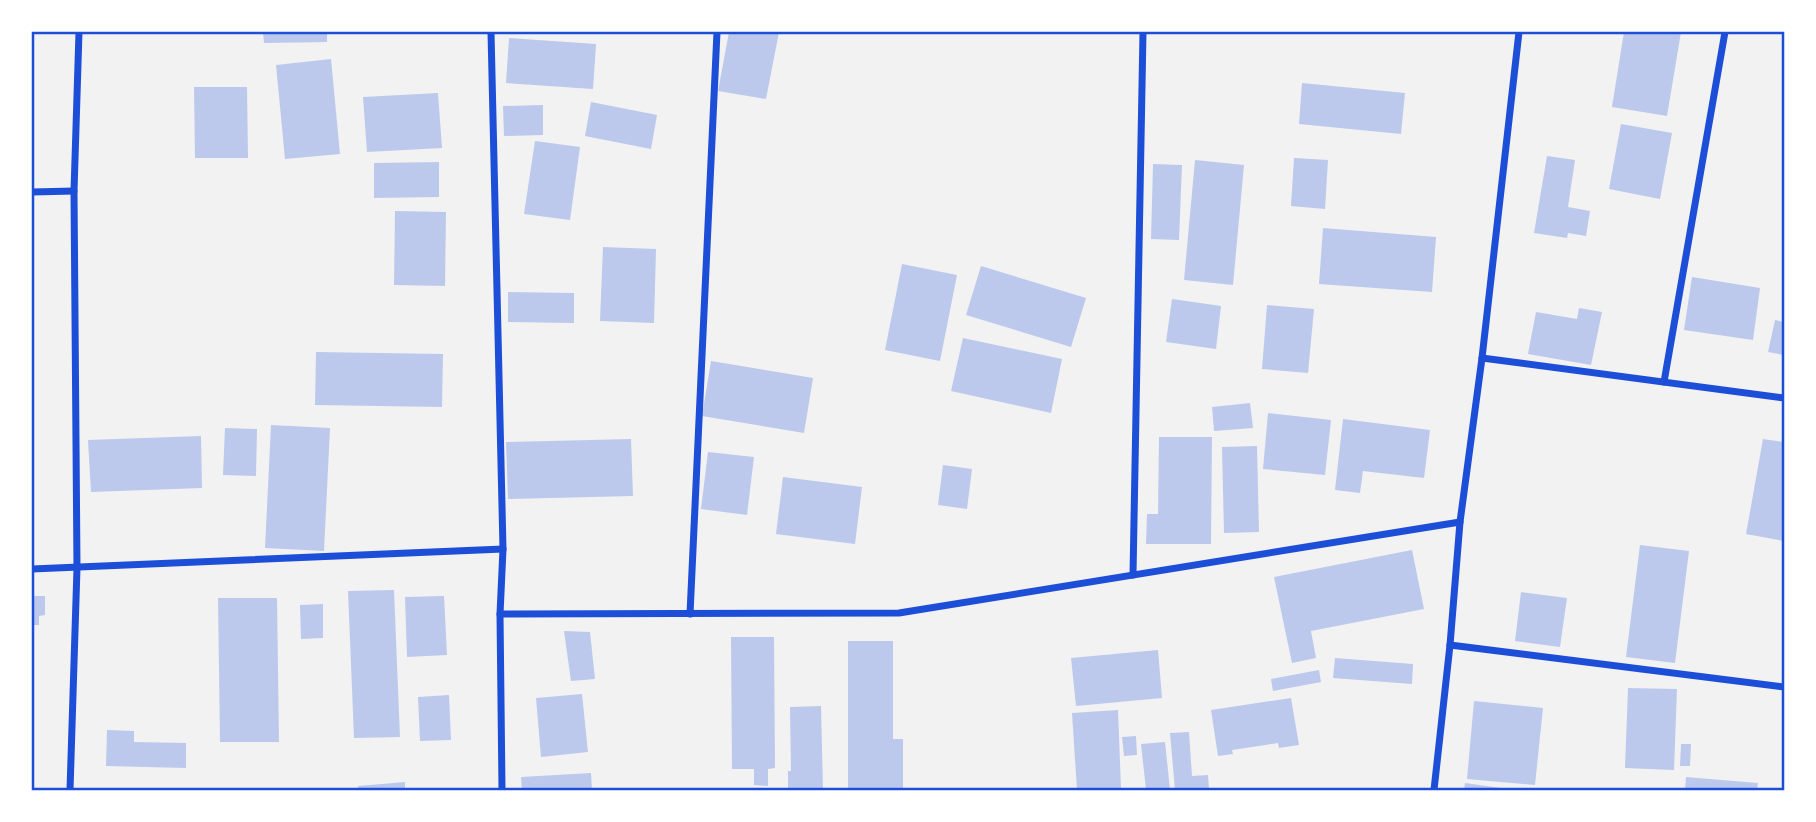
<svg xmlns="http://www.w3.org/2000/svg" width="1816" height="822" font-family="'DM Sans',sans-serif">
<rect width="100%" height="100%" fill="#f2f2f2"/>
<g fill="#bdc9ec">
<path d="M263,32h64v10l-63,1z"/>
<path d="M729,32h50l-13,67 -48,-8z"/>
<path d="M1624,32h57l-14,84 -55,-9z"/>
<path d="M509,38l87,6 -3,45 -87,-6z"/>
<path d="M331,59l9,95 -55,5 -9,-94z"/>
<path d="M1302,83l103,10 -4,41 -102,-10z"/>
<path d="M194,87h53l1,71h-53z"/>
<path d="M438,93l4,55 -75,4 -4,-55z"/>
<path d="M591,102l66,13 -6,34 -66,-13z"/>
<path d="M543,105v30l-39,1 -1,-30z"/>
<path d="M1621,124l51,9 -12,66 -51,-10z"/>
<path d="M535,141l45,6 -10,73 -46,-6z"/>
<path d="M1547,156l28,4 -7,47 22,4 -4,25 -18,-3 -1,5 -33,-5z"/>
<path d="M1294,158l34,2 -3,49 -34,-3z"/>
<path d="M1195,160l49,5 -11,120 -49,-5z"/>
<path d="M439,162v35l-65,1v-35z"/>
<path d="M1153,164l29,1 -3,75 -28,-1z"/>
<path d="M395,211l51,1 -1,74 -51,-1z"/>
<path d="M1323,228l113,9 -4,55 -113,-8z"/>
<path d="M603,247l53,2 -2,74 -54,-2z"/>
<path d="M902,264l55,11 -17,86 -55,-11z"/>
<path d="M981,266l105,32 -15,49 -105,-32z"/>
<path d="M1692,277l68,11 -7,52 -69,-10z"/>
<path d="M508,292l66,1v30l-66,-1z"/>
<path d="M1172,299l49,7 -5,43 -50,-7z"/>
<path d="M1267,305l47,4 -6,64 -46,-4z"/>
<path d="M1579,308l23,4 -11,53 -63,-11 8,-42 41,7z"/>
<path d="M1775,320l9,2v33l-16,-3z"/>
<path d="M963,338l99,21 -11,54 -100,-22z"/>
<path d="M316,352l127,2 -1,53 -127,-2z"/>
<path d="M711,361l102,17 -9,55 -102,-17z"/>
<path d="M1250,403l3,25 -39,3 -2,-24z"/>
<path d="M1268,413l63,7 -6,55 -62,-6z"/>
<path d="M1343,419l87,11 -6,48 -61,-7 -3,22 -25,-3z"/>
<path d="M271,425l59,3 -6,123 -59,-3z"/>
<path d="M225,428l32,1 -1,47 -33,-1z"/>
<path d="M201,436l1,52 -111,4 -3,-52z"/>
<path d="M1159,437h53l-1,107h-65l1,-30h11z"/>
<path d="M631,439l2,57 -125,3 -2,-57z"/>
<path d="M1763,439l21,3v99l-38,-7z"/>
<path d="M1257,446l2,86 -35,1 -2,-86z"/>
<path d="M708,452l46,5 -7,58 -46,-6z"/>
<path d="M943,465l29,4 -5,40 -29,-4z"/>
<path d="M783,477l79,10 -7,57 -79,-10z"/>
<path d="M1640,545l49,6 -14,112 -49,-6z"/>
<path d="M1412,550l12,59 -113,22 5,27 -24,5 -18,-86z"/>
<path d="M394,590l6,147 -46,1 -6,-147z"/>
<path d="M1521,592l46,6 -7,49 -45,-6z"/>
<path d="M32,596h13v19l-6,1v9h-7z"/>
<path d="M444,596l3,59 -40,2 -2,-60z"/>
<path d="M218,598h59l2,144h-59z"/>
<path d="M323,604v34l-22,1 -1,-34z"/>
<path d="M564,631l26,1 5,47 -24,2z"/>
<path d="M731,637h43l1,131 -7,1v17l-14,-1v-16h-22z"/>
<path d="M848,641h45v98h10v51h-55z"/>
<path d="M1158,650l4,48 -86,8 -5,-48z"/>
<path d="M1335,658l78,6 -1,20 -79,-6z"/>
<path d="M1319,670l2,12 -48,9 -2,-12z"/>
<path d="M1628,688l49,1 -3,81 -49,-2z"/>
<path d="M582,694l6,58 -47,5 -5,-59z"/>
<path d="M449,695l2,45 -31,1 -2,-44z"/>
<path d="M1291,698l8,47 -20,3 -1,-5 -46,7 1,4 -15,2 -7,-46z"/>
<path d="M1474,701l69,7 -8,77 -68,-6z"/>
<path d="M821,706l2,84h-35v-19h3l-1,-64z"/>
<path d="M1118,710l3,79 -44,1 -5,-77z"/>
<path d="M107,730l27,1v11l52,1v25l-80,-2z"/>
<path d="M1189,732l3,44 16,-1 1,15h-34l-5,-57z"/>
<path d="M1136,736l1,19 -13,1 -2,-19z"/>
<path d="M1165,742l5,48h-24l-5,-46z"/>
<path d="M1681,744h10l-1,22h-10z"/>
<path d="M591,773l1,17h-70l-1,-13z"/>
<path d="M1686,777l72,6 -1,7h-72z"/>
<path d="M405,782v8h-47v-4z"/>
<path d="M1465,783l43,6v1h-44z"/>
</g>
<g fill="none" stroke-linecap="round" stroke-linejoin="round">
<g stroke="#1d4ed8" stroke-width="7">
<path d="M491,32l12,517 -3,65 2,176"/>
<path d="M32,192l42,-1"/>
<path d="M1482,358l302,40"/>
<path d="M1664,382l61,-350"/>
<path d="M32,569l471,-20"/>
<path d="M1133,575l10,-543"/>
<path d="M500,614l399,-1 561,-91"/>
<path d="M690,614l27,-582"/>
<path d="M1450,645l334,42"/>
<path d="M70,790l7,-222 -3,-377 5,-159"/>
<path d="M1434,790l16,-145 10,-123 22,-164 37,-326"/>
</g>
</g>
<rect width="1816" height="822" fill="none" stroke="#ffffff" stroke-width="66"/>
<rect x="33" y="33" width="1750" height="756" fill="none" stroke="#1d4ed8" stroke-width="2.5"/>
</svg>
